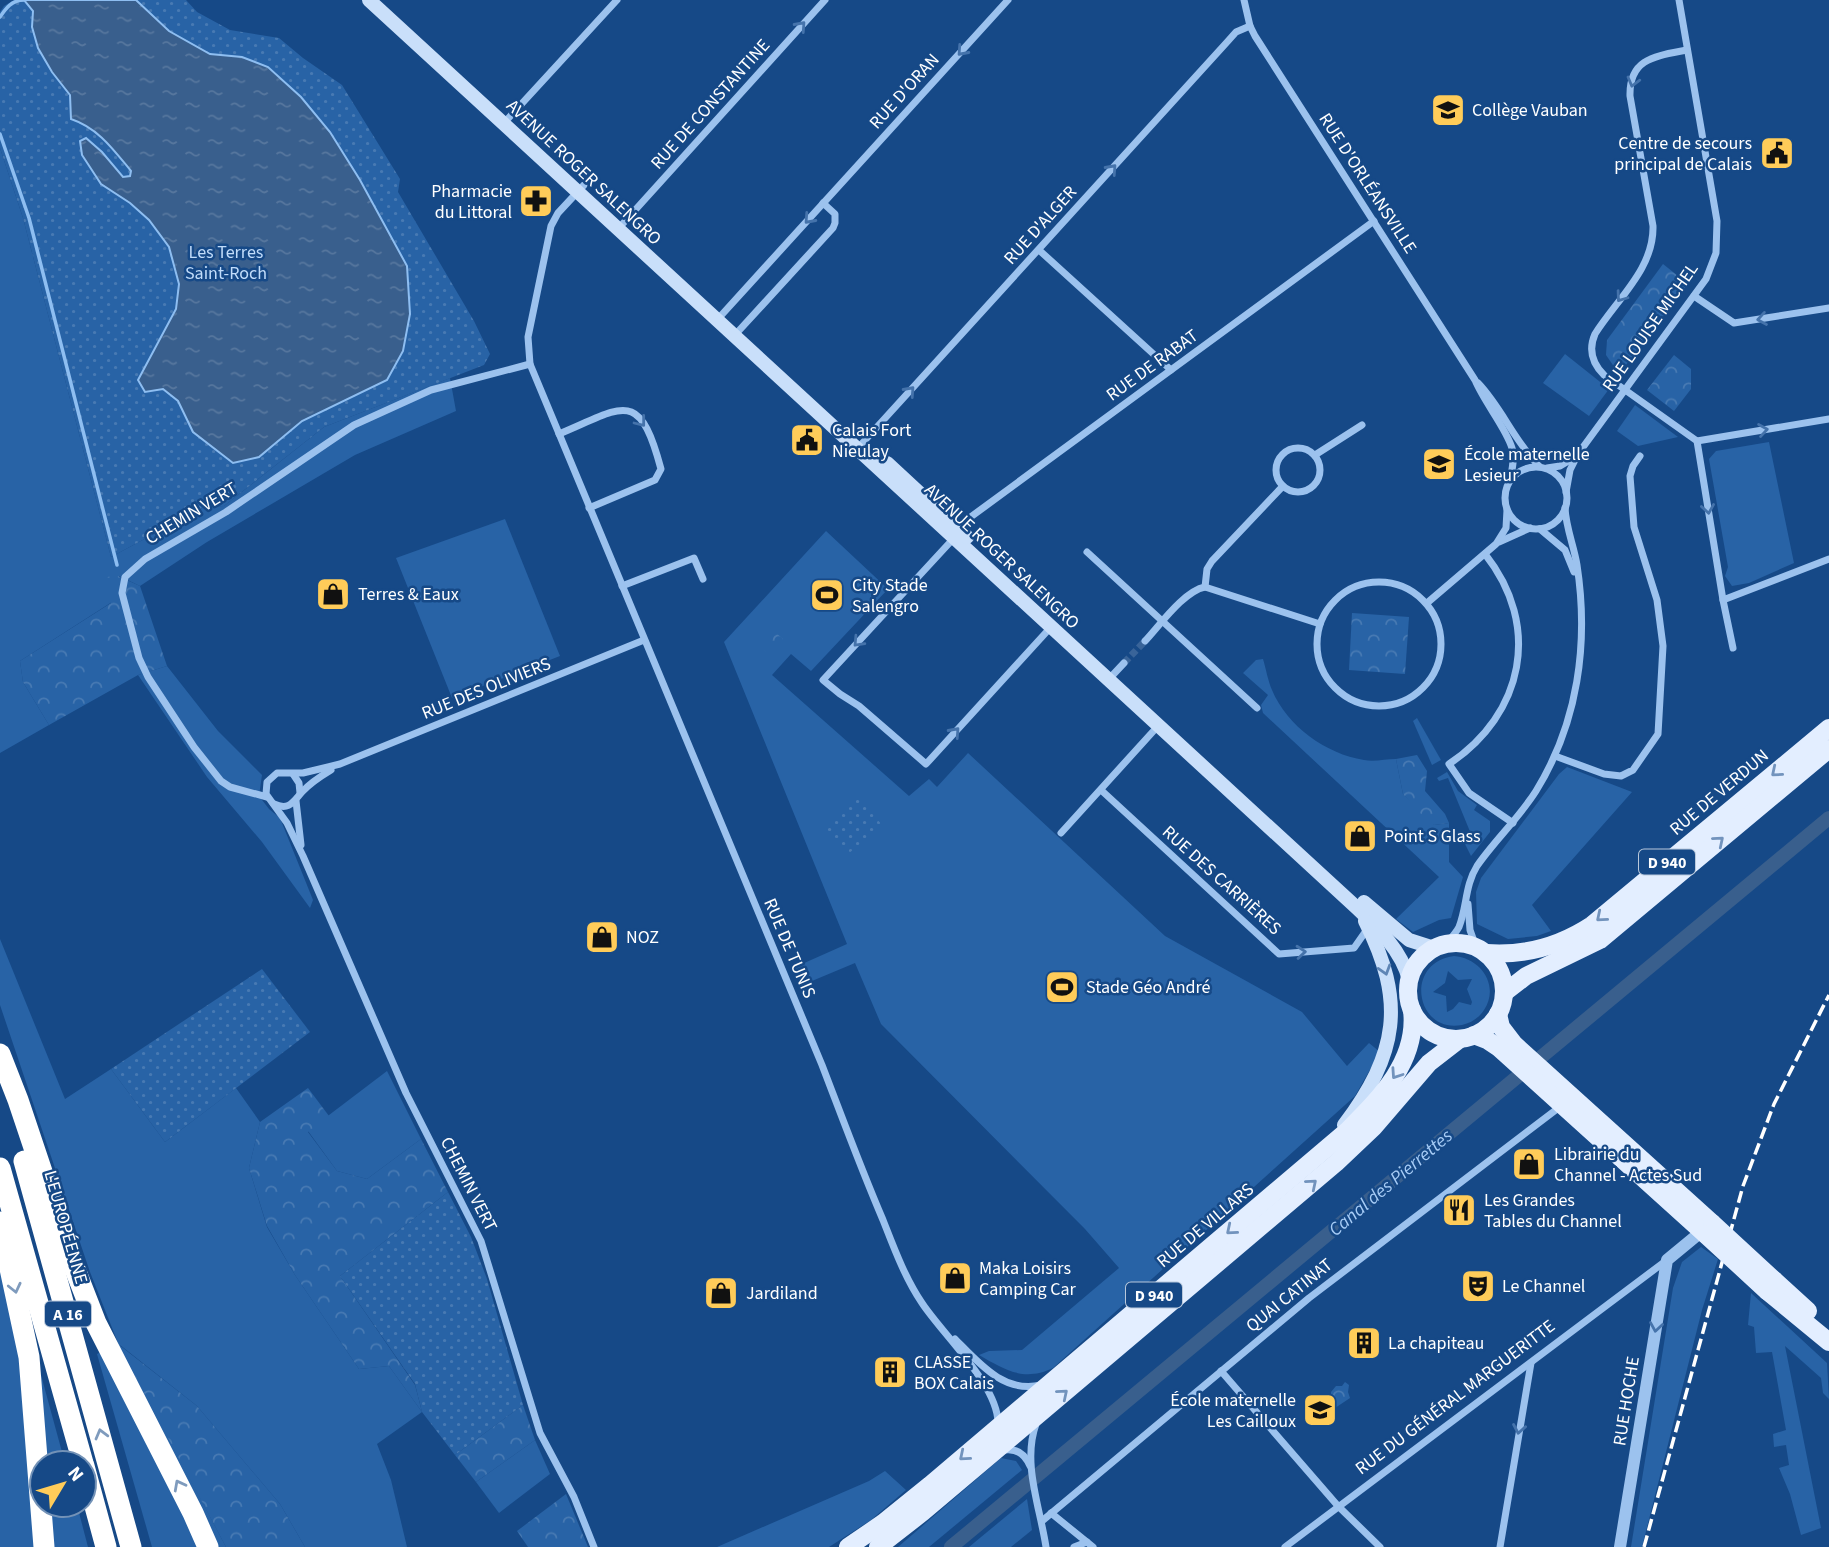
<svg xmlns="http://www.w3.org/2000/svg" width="1829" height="1547" font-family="'Source Sans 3',sans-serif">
<defs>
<pattern id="forest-crowns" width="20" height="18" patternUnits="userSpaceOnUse" patternTransform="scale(1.75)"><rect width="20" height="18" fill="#2863a6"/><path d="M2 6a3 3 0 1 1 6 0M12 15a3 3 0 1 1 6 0" fill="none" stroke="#487ab3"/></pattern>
<pattern id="garden-dots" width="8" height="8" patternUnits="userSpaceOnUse" patternTransform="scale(1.75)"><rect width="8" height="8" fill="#2863a6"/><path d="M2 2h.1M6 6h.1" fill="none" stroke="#487ab3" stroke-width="1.8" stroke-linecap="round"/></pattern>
<pattern id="water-ripples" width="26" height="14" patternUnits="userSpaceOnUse" patternTransform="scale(1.75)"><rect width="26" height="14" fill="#395f8d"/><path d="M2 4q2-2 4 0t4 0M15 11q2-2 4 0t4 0" fill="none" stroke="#57779e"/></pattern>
</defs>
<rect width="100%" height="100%" fill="#164987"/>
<g fill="#2863a6" fill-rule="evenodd">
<path d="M0,148l23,70 88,339 93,-50 20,-1 100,-79 126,-49 6,33 -101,44 -148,87 -67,44 -21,-10 -7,26 -92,59 3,21 26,43 -49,28z"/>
<path d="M1565,354l44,35 -20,27 -46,-33z"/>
<path d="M1635,405l43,32 -40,9 -21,-15z"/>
<path d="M1769,442l25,121 -45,20 -17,3 -7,-10 3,-9 -19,-108 7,-8z"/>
<path d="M505,519l55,137 -108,42 -56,-140z"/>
<path d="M826,531l62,58 -77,82 -20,-17 -19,21 137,121 20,-17 8,8 31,-34 197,183 137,76 45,54 22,-23 11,9 -25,44 -302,272c-29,14 -48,2 -74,-13l10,-4 33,-1 97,-82 -34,-39 -204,-205 -26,-61 -55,23 -7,-18 54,-24 -123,-302z"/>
<path d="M1263,659c3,10 5,22 9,31 15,36 54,64 92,70 10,2 22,-1 32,-1l7,35 31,31 15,-2v39l14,15 -12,41 -12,2 -26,12 -17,-13 43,-42 -176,-164 -2,-8 7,-10 -25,-22 13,-13z"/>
<path d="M167,666l51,65 44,44 -3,21 10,13 11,9 33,82 -3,8 -48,-66 -55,-65 -69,-102z"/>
<path d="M1417,718l24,42 -9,5 -19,-44z"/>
<path d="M1567,767l65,25 -100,113 19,26 -14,5 -29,3 -31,-15 -1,-32 5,-14 78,-104z"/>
<path d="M1447,772l11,19 19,14 -3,5 16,11v11l-19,24 -9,-18 9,-4 -23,-56 -9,3 -2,-3z"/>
<path d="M0,939l65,160 46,-30 54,73 71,-54 24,34 -11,46 18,59 28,48 64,94 30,-3 33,46 -45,32 14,36 16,67h-102l-25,-43 -83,-98 -77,-61 106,202h-74l-55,-193 21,-11 -28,-71 -90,-267z"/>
<path d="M1454,956c27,2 46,30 30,54 -5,8 -13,13 -22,15 -46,9 -59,-62 -8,-69zM1448,971l10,9 14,-1 -5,10 5,13 -1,3 -12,-3 -6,7 -6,3 -1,-16 -13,-4 12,-9z"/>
<path d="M387,1071l34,68 -54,40 -30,-8 -29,-40z"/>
<path d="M0,1247l27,150 10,150h-37z"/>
<path d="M1701,1247l17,12 -16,51 -60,237h-11l42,-259 9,-26z"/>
<path d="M1751,1293l76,70 2,36 -6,-6 -2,-15 -36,-32 36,182 -20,7 -11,-41 -11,-26 10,-3 -3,-20 -12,2 -1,-13 13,-4 -14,-78 -16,1 -2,-26 -6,-2z"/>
<path d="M32,1342l33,121h-22z"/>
<path d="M535,1440l15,34 -51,39 -23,-31z"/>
<path d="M1001,1458l15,3 6,9 -93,77h-31z"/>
<path d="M885,1471l21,19 -35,30 -42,27h-112l152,-66z"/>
<path d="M1027,1499l5,31 -21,17h-42z"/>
<path d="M47,1505h30l11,42h-38z"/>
</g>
<g fill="url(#forest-crowns)">
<path d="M1663,264l25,20 -69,90 -13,-19 1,-15z"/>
<path d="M1674,355l17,14v20l-17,22 -27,-21z"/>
<path d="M118,576l22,10 27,80 -29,9 -89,50 -26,-43 -3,-21 91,-58 -5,-26z"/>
<path d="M1352,613l57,4 -4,57 -56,-4z"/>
<path d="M768,626l15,13 -13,16 -15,-13z"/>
<path d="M1417,755l10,16 -2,20 20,23 4,9 -15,2 -5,-2 -26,-29 -7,-35z"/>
<path d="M308,1088l21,28 -21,16 29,39 30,8 54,-40 27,53 -108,84 75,109 7,27 -33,-46 -30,3 -64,-94 -28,-49 -18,-58 11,-46z"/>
<path d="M118,1344l79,62 83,98 25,43h-79z"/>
<path d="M1345,1382l4,3 -1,7 2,6 -15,10 -4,-9v-7l5,-6h6z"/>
<path d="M523,1405l12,35 -59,42 -21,-27z"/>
<path d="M566,1494l22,53h-60l-11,-16z"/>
</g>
<g fill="url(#garden-dots)">
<path d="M14,0h172l11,12 33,18 49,8 24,20 39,27 58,94 -2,13 76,129 16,33 -6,11 -160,62 -100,79 -20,1 -93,50 -88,-339 -23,-70v-136l4,-6z"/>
<path d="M858,796l24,29 -34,29 -25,-29z"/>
<path d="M262,969l48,63 -145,110 -54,-73z"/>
<path d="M448,1192l23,45 16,42 36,126 -68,50 -33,-43 -7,-28 -75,-108z"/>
</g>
<path fill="url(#water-ripples)" stroke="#8ebef1" stroke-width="2" d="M136,0l33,31 41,23 32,3 26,10 33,30 29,35 30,48 47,86 3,48 -7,37 -16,29 -85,41 -43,36 -26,6 -40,-31 -15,-31 -15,-12 -18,3 -7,-12 38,-71 3,-25 -10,-37 -20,-27 -19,-17 -29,-19 -19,-29 -2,-14 6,-3 16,14 21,25 7,-1 1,-5c-18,-22 -33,-43 -60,-52l-1,-24 -18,-23 -14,-24 -6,-21 1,-16 -9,-11z"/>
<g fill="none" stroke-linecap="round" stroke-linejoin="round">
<g stroke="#8ebef1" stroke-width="3.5">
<path d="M0,17c6,-9 12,-17 24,-17"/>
<path d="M0,134l29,84 88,347"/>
</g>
<path stroke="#395f8d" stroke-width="14" d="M951,1547l878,-729"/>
<path stroke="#396499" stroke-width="7" stroke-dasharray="7 3.5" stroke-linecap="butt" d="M1124,663l21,-22"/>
<g stroke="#9cc2ee" stroke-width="7">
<path d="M1244,0l6,26 5,10 220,344c9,22 31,48 37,68 3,11 0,22 -2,32"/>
<path d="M1687,50c-31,6 -58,8 -57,46l23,130c1,43 -36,73 -58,108 -7,16 -3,29 9,41l93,66 26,159 106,-41"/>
<path d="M504,123l113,-123"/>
<path d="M584,185l-26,28 -7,13 -23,111 2,27 292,701c20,52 39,104 61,155 11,28 22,58 39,83 21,32 76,82 76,120"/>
<path d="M618,229l207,-229"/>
<path d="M1039,250l132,120"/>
<path d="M1694,296l40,27 95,-15"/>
<path d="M717,320l291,-320"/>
<path d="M734,336l99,-108 2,-5v-9l-12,-11"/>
<path d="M1478,383c24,25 36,58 61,83"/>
<path d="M559,434c65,-27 80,-47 102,35l-6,11 -66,28"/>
<path d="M1697,441l132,-22"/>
<circle cx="1298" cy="470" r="22"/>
<path d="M857,449l371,-408 8,-9 14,-6"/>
<path d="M1315,455l47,-30"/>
<circle cx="1536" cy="498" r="31"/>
<path d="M1547,468l13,-2 15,-9"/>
<path d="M1566,492l4,-22 8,-16 128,-175 10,-26 1,-32 -38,-221"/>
<path d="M957,527l417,-306"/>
<path d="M1540,529l25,21 9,22"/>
<path d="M954,538l-131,142 17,14 19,12 67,58 125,-137"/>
<path d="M1499,542l31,-14"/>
<path d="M1087,552l170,156"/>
<path d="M1485,554c57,72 39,160 -36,210l20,29 44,30"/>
<circle cx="1379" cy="644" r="62"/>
<path d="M622,586l72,-28 9,21"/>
<path d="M1205,587l2,-18 5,-8 71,-75"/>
<path d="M1723,600l10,48"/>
<path d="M1427,603l69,-59 10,-16 1,-18"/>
<path d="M1145,641c15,-16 39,-50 60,-54l115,37"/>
<path d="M1109,679l15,-16"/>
<path d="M1555,756l49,18 17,2 12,-6 25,-36 5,-88 -6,-46 -23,-73 -4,-51 3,-10 7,-10"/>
<path d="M293,774l6,9 1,10"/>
<path d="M1101,790l178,164 75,-6 14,-20"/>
<path d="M267,797l-37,-10 -9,-6 -27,-34 -46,-70 -9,-19 -17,-65 3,-16 20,-18 81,-47 128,-87 77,-35 99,-26"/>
<path d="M296,801l5,44"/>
<path d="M274,804c15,7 19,-2 28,-12 8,-9 19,-16 29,-22"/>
<path d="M1061,833l97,-107"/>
<path d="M1468,904l2,26 6,17"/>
<path d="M1446,944c4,-5 10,-11 13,-17 8,-20 6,-42 18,-61 18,-26 42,-48 59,-75 42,-68 53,-148 41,-226 -3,-19 -11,-37 -12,-57"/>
<path d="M955,1339c24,24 49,55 86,46"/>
<path d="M1221,1371l117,135 42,41"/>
<path d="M1036,1424c-14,39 4,83 10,123"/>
<path d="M1004,1450c13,-2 21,4 26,16"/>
<path d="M1051,1513l42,34"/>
<path d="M1042,1521l267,-223 252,-192"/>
<path d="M594,1547l-20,-50 -34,-64 -59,-192 -75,-148 -103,-237 -16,-33 -21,-29 1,-12 10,-9h26l37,-9 304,-124"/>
<path d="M1074,1547l13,-5"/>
<path d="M1285,1547l382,-287"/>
<path d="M1500,1547l31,-184"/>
</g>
<path stroke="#9cc2ee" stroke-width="12" d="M1620,1547l47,-287 40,-33"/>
<g stroke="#c9dffa" stroke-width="14">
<path d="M369,0l988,908c21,20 45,43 52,72"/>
<path d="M887,463l80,74"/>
<path d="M1364,902l45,38 25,8"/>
<path d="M1344,1125c54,-72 62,-123 21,-204"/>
</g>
<g stroke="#e3eeff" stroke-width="18">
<circle cx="1456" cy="991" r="48"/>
<path d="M1486,953c39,3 74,-7 106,-28l237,-197"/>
<path d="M1504,993l22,-17 74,-36 229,-191"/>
<path d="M1498,1014l3,13 13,17 198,179"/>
<path d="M1474,1035l13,5 12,8 206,186"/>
<path d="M1774,1280l34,31"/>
<path d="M1767,1291l62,51"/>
<path d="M848,1547l35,-24 47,-38 418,-355c33,-33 70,-70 64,-120"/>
<path d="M878,1547l45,-35 413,-349 38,-36 55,-64 31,-24"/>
</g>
<g stroke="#fff" stroke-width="21">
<path d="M0,1054l18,46 55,164 23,59 97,190 15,34"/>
<path d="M24,1161l107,386"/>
<path d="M0,1168l83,295"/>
<path d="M0,1222l29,135 15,190"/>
<path d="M84,1466l22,81"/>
</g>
<path stroke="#fff" stroke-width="3.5" stroke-dasharray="12 5" stroke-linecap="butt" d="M1644,1547l99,-361 31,-82 55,-109"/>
<g stroke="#e3eeff" stroke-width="18">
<path d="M1712,1223l62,57"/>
<path d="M1705,1234l62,57"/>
</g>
</g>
<defs><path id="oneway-chevron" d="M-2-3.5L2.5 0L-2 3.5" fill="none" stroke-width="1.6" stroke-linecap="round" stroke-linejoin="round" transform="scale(1.75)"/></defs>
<g stroke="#4573ab">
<use href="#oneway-chevron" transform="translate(801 26) rotate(-48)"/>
<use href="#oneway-chevron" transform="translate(962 51) rotate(132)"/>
<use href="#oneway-chevron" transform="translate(1633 82) rotate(105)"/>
<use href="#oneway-chevron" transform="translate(1112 169) rotate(-48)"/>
<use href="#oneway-chevron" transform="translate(809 219) rotate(132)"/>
<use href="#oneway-chevron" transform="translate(1621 297) rotate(126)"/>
<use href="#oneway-chevron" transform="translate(1762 319) rotate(170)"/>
<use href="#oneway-chevron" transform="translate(910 391) rotate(-48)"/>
<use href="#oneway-chevron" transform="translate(641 422) rotate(52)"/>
<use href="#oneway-chevron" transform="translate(1763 430) rotate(-9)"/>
<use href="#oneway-chevron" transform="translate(1708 509) rotate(81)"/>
<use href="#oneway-chevron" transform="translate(858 642) rotate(133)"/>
<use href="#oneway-chevron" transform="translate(955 732) rotate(-48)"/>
<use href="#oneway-chevron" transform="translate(1301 952) rotate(-5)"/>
<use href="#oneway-chevron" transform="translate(1656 1327) rotate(99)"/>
<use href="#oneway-chevron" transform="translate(1519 1429) rotate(100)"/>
</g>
<g stroke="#7293bd">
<use href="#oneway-chevron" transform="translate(1776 772) rotate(140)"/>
<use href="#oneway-chevron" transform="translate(1719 841) rotate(-40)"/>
<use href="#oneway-chevron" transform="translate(1601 917) rotate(140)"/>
<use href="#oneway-chevron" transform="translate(1396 1074) rotate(124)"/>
<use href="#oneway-chevron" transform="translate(1312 1184) rotate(-40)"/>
<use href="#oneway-chevron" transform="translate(1231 1230) rotate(140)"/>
<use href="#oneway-chevron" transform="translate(1063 1394) rotate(-40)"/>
<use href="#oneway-chevron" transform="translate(964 1456) rotate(140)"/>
</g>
<use stroke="#5e85b5" href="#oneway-chevron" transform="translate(1385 970) rotate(73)"/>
<g stroke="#7f9bbd">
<use href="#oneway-chevron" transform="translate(15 1288) rotate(77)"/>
<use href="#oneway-chevron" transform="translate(101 1434) rotate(-105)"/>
<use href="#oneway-chevron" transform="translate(179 1485) rotate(-118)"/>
</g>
<defs>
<g id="school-square" transform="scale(1.75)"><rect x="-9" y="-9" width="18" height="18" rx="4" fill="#ffcc59" stroke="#164987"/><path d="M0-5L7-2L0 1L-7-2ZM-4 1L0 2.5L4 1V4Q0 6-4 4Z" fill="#111"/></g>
<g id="civic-square" transform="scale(1.75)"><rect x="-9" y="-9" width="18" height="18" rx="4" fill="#ffcc59" stroke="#164987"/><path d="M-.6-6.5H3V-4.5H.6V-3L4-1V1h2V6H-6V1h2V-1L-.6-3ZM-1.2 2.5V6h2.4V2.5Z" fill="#111"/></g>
<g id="pharmacy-square" transform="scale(1.75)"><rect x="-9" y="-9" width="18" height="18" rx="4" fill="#ffcc59" stroke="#164987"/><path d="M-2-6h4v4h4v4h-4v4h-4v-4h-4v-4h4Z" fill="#111"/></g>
<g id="shop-square" transform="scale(1.75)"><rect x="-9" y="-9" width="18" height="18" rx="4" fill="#ffcc59" stroke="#164987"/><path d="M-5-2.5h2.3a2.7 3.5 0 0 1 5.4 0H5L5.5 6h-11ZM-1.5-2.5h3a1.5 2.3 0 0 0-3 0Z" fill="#111"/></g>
<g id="stadium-square" transform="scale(1.75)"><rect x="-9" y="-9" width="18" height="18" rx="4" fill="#ffcc59" stroke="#164987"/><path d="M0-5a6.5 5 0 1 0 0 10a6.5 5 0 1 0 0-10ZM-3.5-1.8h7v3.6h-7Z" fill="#111"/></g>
<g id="restaurant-square" transform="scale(1.75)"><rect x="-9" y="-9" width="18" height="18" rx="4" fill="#ffcc59" stroke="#164987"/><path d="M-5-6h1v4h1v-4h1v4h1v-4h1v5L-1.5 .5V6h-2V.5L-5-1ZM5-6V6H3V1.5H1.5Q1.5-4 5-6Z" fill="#111"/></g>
<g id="theatre-square" transform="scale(1.75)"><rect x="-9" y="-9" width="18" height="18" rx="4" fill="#ffcc59" stroke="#164987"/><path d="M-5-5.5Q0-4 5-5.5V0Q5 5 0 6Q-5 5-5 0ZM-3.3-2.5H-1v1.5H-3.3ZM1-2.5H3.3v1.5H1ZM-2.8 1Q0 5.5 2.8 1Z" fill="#111"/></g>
<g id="building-square" transform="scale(1.75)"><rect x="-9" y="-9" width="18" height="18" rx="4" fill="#ffcc59" stroke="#164987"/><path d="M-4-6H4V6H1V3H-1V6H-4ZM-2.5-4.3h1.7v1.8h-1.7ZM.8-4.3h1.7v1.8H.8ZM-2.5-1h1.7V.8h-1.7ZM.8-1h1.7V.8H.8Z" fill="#111"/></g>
</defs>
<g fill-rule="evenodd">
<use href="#school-square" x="1448" y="110"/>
<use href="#civic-square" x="1777" y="153"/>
<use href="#pharmacy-square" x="536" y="201"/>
<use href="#civic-square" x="807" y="440"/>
<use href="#school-square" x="1439" y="464"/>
<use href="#shop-square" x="333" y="594"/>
<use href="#stadium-square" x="827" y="595"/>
<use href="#shop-square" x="1360" y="836"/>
<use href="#shop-square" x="602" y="937"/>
<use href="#stadium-square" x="1062" y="987"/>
<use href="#shop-square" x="1529" y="1164"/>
<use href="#restaurant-square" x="1459" y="1210"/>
<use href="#shop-square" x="955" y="1278"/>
<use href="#theatre-square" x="1478" y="1286"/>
<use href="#shop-square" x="721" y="1293"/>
<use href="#building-square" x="1364" y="1343"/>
<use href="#building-square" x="890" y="1372"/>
<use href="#school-square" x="1320" y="1410"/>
</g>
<g text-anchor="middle" stroke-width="5" stroke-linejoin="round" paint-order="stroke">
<g fill="#164987" stroke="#b9c8db" stroke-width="2">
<rect x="1639" y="849.5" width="56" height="25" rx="5"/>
<rect x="1126" y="1282.5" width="56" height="25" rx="5"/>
<rect x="45" y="1301.5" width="46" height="25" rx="5"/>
</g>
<g font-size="16" font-weight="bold" fill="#fff">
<text x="1667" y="868">D 940</text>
<text x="1154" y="1301">D 940</text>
<text x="68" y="1320">A 16</text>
</g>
<g font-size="18" fill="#fff" stroke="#164987">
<text transform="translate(904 91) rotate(-48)" y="6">RUE D'ORAN</text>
<text transform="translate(710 104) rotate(-48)" y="6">RUE DE CONSTANTINE</text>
<text transform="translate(584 172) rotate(43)" y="6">AVENUE ROGER SALENGRO</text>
<text transform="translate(1368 183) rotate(57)" y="6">RUE D'ORLÉANSVILLE</text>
<text transform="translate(1040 225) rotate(-48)" y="6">RUE D'ALGER</text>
<text transform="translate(1650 327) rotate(-55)" y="6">RUE LOUISE MICHEL</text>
<text transform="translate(1152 365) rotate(-36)" y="6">RUE DE RABAT</text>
<text transform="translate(191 513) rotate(-31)" y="6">CHEMIN VERT</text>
<text transform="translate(1002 556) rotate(43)" y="6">AVENUE ROGER SALENGRO</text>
<text transform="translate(486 688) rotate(-22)" y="6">RUE DES OLIVIERS</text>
<text transform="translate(1719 792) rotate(-40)" y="6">RUE DE VERDUN</text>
<text transform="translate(1222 880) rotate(42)" y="6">RUE DES CARRIÈRES</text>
<text transform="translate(790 948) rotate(67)" y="6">RUE DE TUNIS</text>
<text transform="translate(469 1184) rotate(63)" y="6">CHEMIN VERT</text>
<text transform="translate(1205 1225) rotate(-40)" y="6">RUE DE VILLARS</text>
<text transform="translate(66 1227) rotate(74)" y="6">L'EUROPÉENNE</text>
<text transform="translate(1289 1295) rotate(-39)" y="6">QUAI CATINAT</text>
<text transform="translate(1455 1397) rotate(-37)" y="6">RUE DU GÉNÉRAL MARGUERITTE</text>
<text transform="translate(1626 1401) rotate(-81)" y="6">RUE HOCHE</text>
</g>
<g font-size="18" fill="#fff" stroke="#164987" text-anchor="start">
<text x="1472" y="116">Collège Vauban</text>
<text x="1752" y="149" text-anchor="end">Centre de secours<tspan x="1752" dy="21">principal de Calais</tspan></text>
<text x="512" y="197" text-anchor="end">Pharmacie<tspan x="512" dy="21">du Littoral</tspan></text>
<text x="832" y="436">Calais Fort<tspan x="832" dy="21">Nieulay</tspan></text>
<text x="1464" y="460">École maternelle<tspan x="1464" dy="21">Lesieur</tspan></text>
<text x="852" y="591">City Stade<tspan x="852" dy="21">Salengro</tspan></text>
<text x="358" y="600">Terres &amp; Eaux</text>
<text x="1384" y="842">Point S Glass</text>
<text x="626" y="943">NOZ</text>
<text x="1086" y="993">Stade Géo André</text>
<text x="1554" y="1160">Librairie du<tspan x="1554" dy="21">Channel - Actes Sud</tspan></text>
<text x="1484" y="1206">Les Grandes<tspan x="1484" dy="21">Tables du Channel</tspan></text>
<text x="979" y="1274">Maka Loisirs<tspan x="979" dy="21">Camping Car</tspan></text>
<text x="1502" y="1292">Le Channel</text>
<text x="746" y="1299">Jardiland</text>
<text x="1388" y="1349">La chapiteau</text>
<text x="914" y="1368">CLASSE<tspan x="914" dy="21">BOX Calais</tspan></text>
<text x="1296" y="1406" text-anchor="end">École maternelle<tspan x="1296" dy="21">Les Cailloux</tspan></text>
</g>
<g font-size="18" fill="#c1dcfa" stroke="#164987">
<text x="226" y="258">Les Terres<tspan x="226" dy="21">Saint-Roch</tspan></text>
</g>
<g font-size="19" font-style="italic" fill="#a7ccf6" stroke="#164987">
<text transform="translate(1390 1182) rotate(-40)" y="7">Canal des Pierrettes</text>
</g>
</g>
<g transform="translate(63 1484) rotate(52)"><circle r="33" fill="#164987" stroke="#7392b7" stroke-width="2"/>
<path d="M0-5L12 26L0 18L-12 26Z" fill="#ffcc59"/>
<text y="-10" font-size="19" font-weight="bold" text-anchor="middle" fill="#ffffff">N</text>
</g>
</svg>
